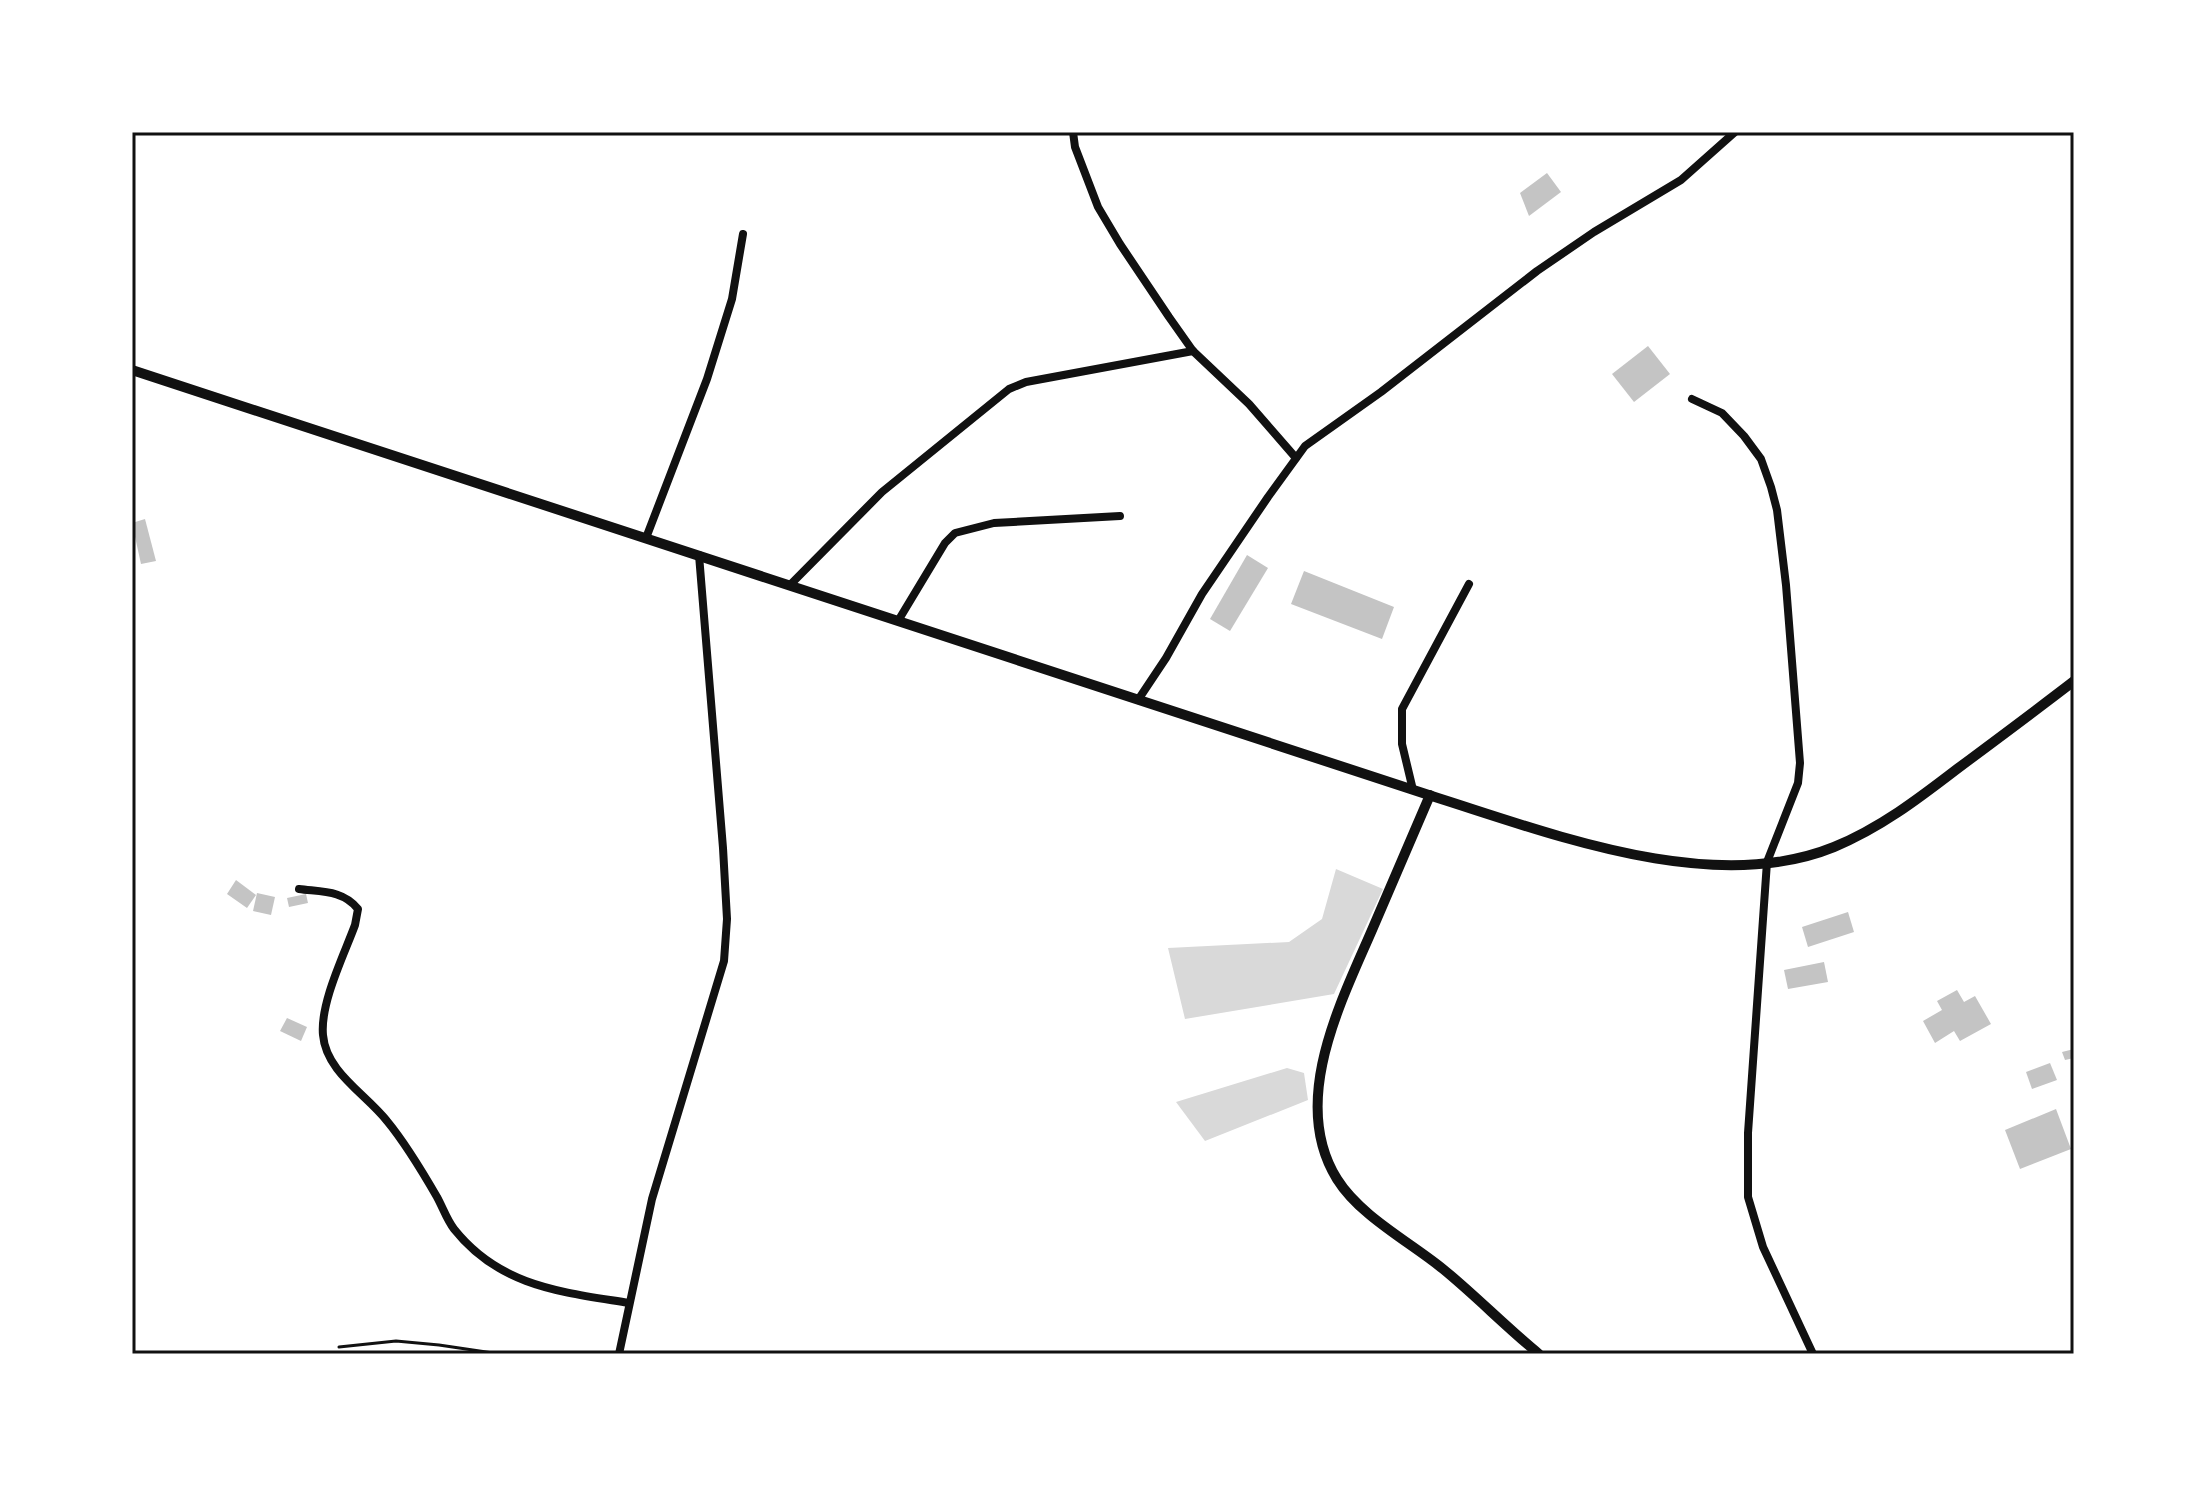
<svg xmlns="http://www.w3.org/2000/svg" width="2206" height="1486" font-family="'Sofia Sans Condensed',sans-serif">
<rect width="100%" height="100%" fill="#fff"/>
<g fill="#d9d9d9">
<path d="M1336,869l47,20 -49,105 -149,25 -17,-71 121,-6 33,-23z"/>
<path d="M1287,1068l17,5 4,27 -103,41 -29,-39z"/>
</g>
<g fill="#c4c4c4">
<path d="M1547,173l14,19 -32,24 -9,-23z"/>
<path d="M1648,346l22,28 -36,28 -22,-28z"/>
<path d="M145,519l11,42 -15,3 -9,-41z"/>
<path d="M1247,555l21,13 -38,63 -20,-12z"/>
<path d="M1304,571l90,36 -12,32 -91,-35z"/>
<path d="M236,880l20,15 -9,13 -20,-14z"/>
<path d="M257,893l18,4 -4,18 -18,-4z"/>
<path d="M306,894l2,9 -19,4 -2,-9z"/>
<path d="M1848,912l6,20 -46,15 -6,-20z"/>
<path d="M1824,962l4,20 -40,7 -4,-19z"/>
<path d="M1957,990l7,12 11,-6 16,28 -31,17 -6,-10 -19,12 -12,-22 19,-11 -5,-9z"/>
<path d="M287,1018l20,9 -6,14 -21,-10z"/>
<path d="M2074,1049v9l-9,2 -3,-8z"/>
<path d="M2050,1063l7,17 -25,9 -6,-17z"/>
<path d="M2056,1109l15,40 -51,20 -15,-39z"/>
</g>
<g fill="none" stroke-linecap="round" stroke-linejoin="round">
<path stroke="#111" stroke-width="3" d="M339,1347l57,-6 43,4 54,8 66,1"/>
<g stroke="#111" stroke-width="8">
<path d="M1073,132l2,15 23,60 22,37 49,73 24,34 56,53 47,54"/>
<path d="M1692,399l30,14 22,23 17,23 10,28 6,23 9,75 14,178 -2,20 -31,79 -19,271v64l15,50 50,107"/>
<path d="M646,538l61,-159 25,-80 11,-65"/>
<path d="M790,585l92,-93 127,-103 17,-7 167,-31"/>
<path d="M898,621l47,-78 10,-10 39,-10 126,-7"/>
<path d="M1138,700l28,-42 36,-64 66,-97 37,-51 76,-54 156,-121 57,-39 87,-52 54,-48"/>
<path d="M1413,790l-11,-46v-35l67,-125"/>
<path d="M299,889c22,3 44,1 59,20l-3,16c-11,30 -35,78 -32,110 3,37 43,59 64,86 19,23 35,50 50,76 6,11 10,23 17,32 46,58 108,63 175,74"/>
<path d="M619,1354l33,-155 72,-238 3,-42 -4,-71 -24,-293"/>
</g>
<g stroke="#111" stroke-width="10">
<path d="M132,370l1306,428c117,37 276,98 396,49 46,-19 84,-48 123,-78 39,-29 78,-58 117,-88"/>
<path d="M1430,795c-19,45 -39,90 -58,135 -31,72 -83,172 -35,249 23,37 73,63 106,90 33,27 63,58 96,85"/>
</g>
</g>
<rect width="2206" height="1486" fill="none" stroke="#ffffff" stroke-width="268"/>
<rect x="134" y="134" width="1938" height="1218" fill="none" stroke="#111" stroke-width="3"/>
</svg>
